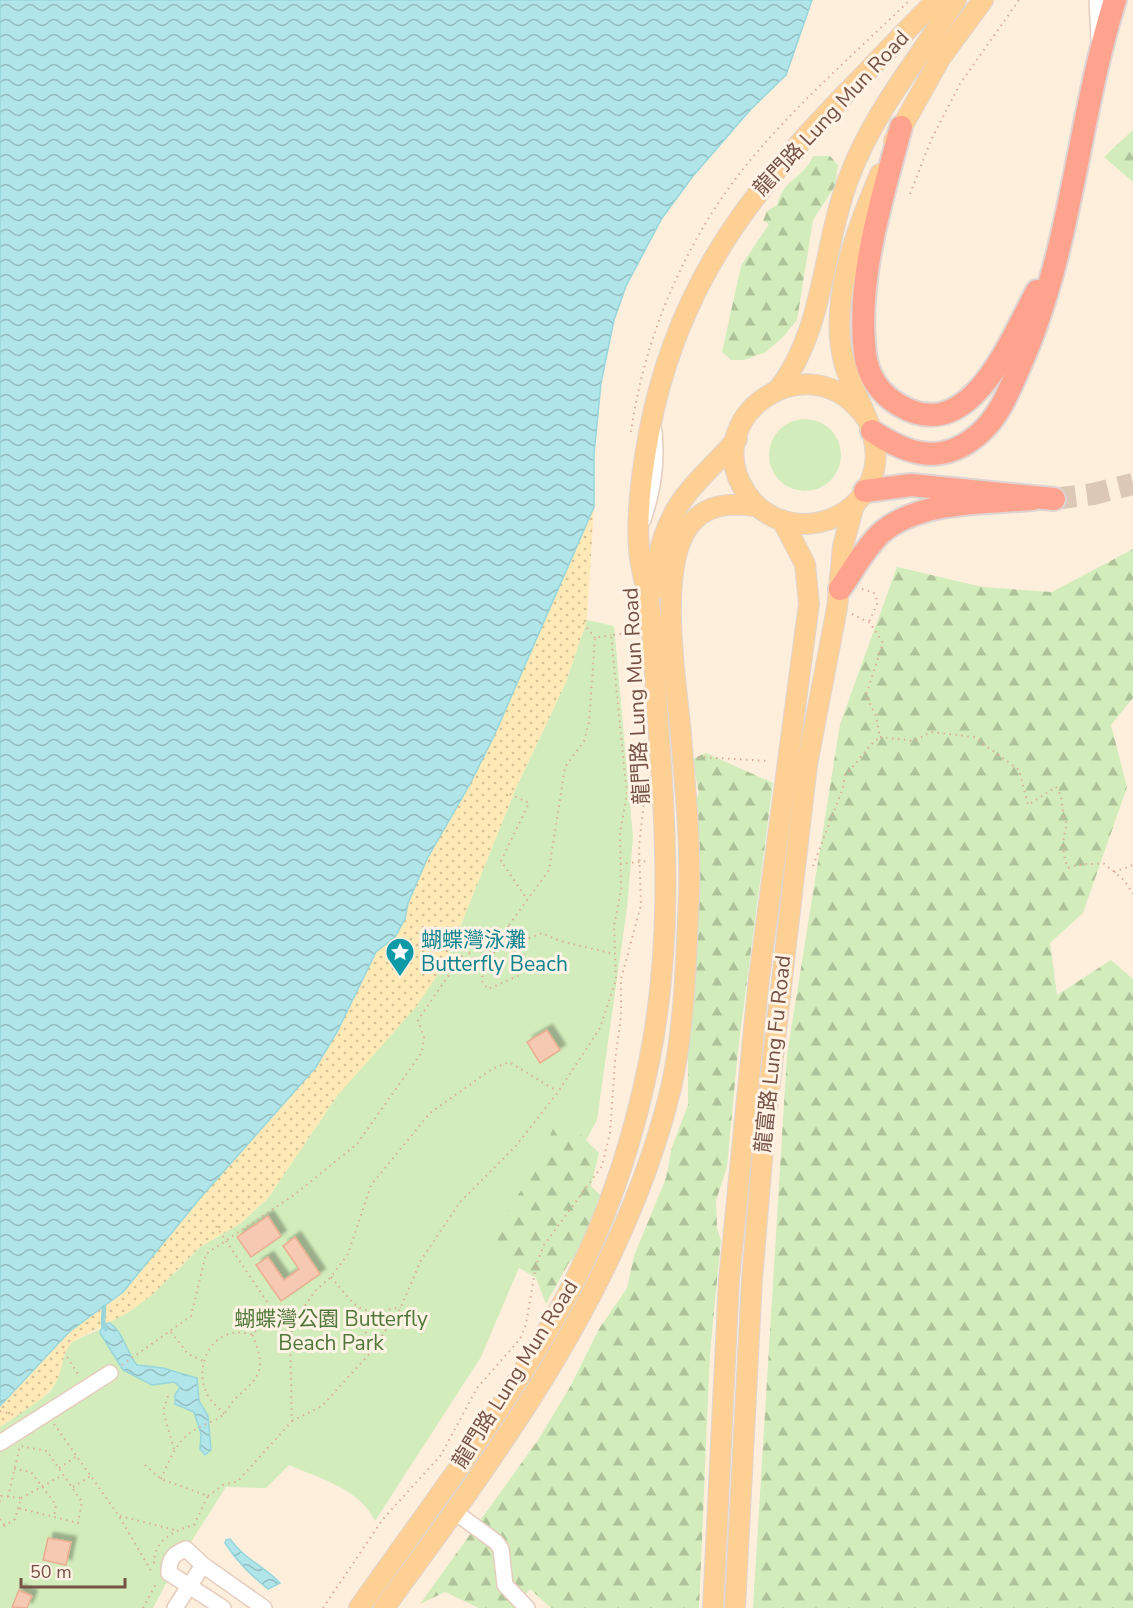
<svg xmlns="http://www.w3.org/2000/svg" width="1133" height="1608" font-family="'Nunito Sans','Noto Sans TC',sans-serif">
<defs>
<pattern id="forest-firs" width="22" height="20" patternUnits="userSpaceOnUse" patternTransform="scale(1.5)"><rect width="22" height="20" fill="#d2edbb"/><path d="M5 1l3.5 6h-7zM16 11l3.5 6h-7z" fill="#afc39a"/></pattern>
<pattern id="sand-dots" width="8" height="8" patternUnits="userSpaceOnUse" patternTransform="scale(1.5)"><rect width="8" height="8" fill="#ffeab7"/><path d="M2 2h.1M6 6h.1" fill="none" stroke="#d3c096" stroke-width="1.8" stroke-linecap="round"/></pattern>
<pattern id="water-waves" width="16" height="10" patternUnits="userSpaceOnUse" patternTransform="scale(1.5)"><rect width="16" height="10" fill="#b0e5e9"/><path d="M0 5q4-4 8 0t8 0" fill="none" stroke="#94bcbe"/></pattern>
<filter id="shadow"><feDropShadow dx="5.5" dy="-5.5" stdDeviation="1.5" flood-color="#0004"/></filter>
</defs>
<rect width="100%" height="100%" fill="#feefdd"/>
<g fill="#d2edbb">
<circle cx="805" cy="455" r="36"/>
<path d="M587,620l27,6 19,211 -6,71 -30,212 -68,124 -48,113 -106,164c-16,-33 -55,-42 -86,-56l-23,23 -40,-1 -35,55c-22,1 -35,20 -24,40l-14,26h-153v-181l50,-35 8,-14 8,-29 6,-7 28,-13 76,-57 24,-25 41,-24 27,-25 69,-102 108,-132 71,-176 50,-106z"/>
</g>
<g fill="url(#forest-firs)">
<path d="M1133,130v52l-29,-25z"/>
<path d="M813,156h17l8,9 -3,21 -22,34 -16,100 -14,17 -17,15 -22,8h-13l-9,-8 19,-86 28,-42 -6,-3 4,-10 10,-6c8,-29 24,-23 36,-49z"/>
<path d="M1133,549v149l-22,27 16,62 -44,126 -33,30 7,52 54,-35 22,19v629h-380l34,-553 53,-331 57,-157 86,20 69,5z"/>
<path d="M706,753l67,30 -35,267 -11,117 -11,34 1,27 4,12 -11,113 -11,255h-148l-21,-19 -15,19h-36l-34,-16 -25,12 118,-164 32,-53 29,-58 28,-41 7,-32 32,-78 6,-31 16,-42v-81l11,-136v-35l-6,-42 6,-18 -7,-34z"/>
<path d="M567,1121l32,32 -8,33 13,13 1,28 -37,37 -22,40 -10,-26 -42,-25 8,-36 34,-47 18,-44z"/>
</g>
<path fill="url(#sand-dots)" d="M594,507l-7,113 -21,62 -50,106 -71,176 -30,44 -78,88 -69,102 -27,25 -41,24 -48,48 -23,17 -57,30c-11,12 -8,27 -16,40 -11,19 -38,32 -56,45v-21l69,-74 35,-25 212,-241 21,-34 39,-80 19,-15 10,-18 3,-16 19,-44 43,-75 24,-48z"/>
<g fill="url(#water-waves)" stroke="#96d6dc" stroke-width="1.5">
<path d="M0,0h812l-26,75 -35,34 -58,67 -31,42 -36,68 -12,34 -13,63 -7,71v53l-100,229 -24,48 -43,75 -19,44 -3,16 -10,18 -19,15 -39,80 -21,35 -115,130 -78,95 -54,40 -69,74z"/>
<path d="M110,1323c14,10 16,29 27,42l26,3 34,10 2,23 9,15 3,34 -6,5 -5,-6 1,-15 -7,-22 -19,-8v-9l5,-8 -6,-5 -22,3 -29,-15 -23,-37 3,-9z"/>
<path d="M230,1539c14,20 34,27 50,44l-12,6c-17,-14 -31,-27 -43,-46l1,-3z"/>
</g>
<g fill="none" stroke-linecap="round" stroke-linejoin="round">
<path stroke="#96d6dc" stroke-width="4.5" d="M104,1307l-1,17 3,5"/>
</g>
<g fill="#f6c9b2" stroke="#eaad91" stroke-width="1.5" filter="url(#shadow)">
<path d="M547,1030l13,20 -20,13 -13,-21z"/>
<path d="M268,1216l13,20 -30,21 -14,-20z"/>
<path d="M295,1237l25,37 -39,27 -25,-36 12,-8 16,23 15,-11 -16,-23z"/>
<path d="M48,1538l23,4 -5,23 -23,-5z"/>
<path d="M19,1590l13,6 -5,12 -15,-1z"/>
</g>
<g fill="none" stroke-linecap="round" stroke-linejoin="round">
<path stroke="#dcc8b7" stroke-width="22" stroke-dasharray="22 11" stroke-linecap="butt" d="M1054,499l39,-5 40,-10"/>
<g stroke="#e5ccbc" stroke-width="18">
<g id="minor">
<path d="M1097,0l2,38"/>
<path d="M643,520c10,-31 14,-56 11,-89"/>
<path d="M0,1443l110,-70"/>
<path d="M455,1512l41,30 5,7 4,36 22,23"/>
<path d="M175,1608l28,-43"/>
<path d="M223,1608l-54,-35c0,-14 4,-19 17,-24l17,16 61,43"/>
</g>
</g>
<g stroke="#ded5d2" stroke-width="22">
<g id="major">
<path d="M894,141l47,-84 42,-57"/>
<path d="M778,390c47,-61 44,-141 70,-210 25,-68 70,-120 108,-180"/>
<path d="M866,418c-56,-81 -172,0 -119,76 34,50 114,34 127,-24 9,-38 -21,-72 -30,-108 -16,-61 13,-132 36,-188"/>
<path d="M652,592c5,-38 13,-73 38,-102 15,-18 32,-33 47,-51"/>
<path d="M359,1608c75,-107 158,-213 217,-330 35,-69 59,-145 74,-221 21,-107 17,-213 9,-321 -3,-42 -5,-84 -9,-126 -2,-21 -10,-41 -11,-61 -3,-39 3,-79 10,-116 29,-154 107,-248 213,-356 25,-26 49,-52 75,-77"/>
<path d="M384,1608c117,-159 240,-325 287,-520 14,-62 15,-129 18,-192 2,-54 -4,-108 -8,-162 -5,-53 -24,-165 8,-208 17,-23 42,-23 67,-20"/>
<path d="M713,1608l16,-328 30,-302 50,-374 -4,-40 -23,-44"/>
<path d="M735,1608l17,-329 13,-154 42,-360 30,-157 6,-62 11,-41"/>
</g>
</g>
<g stroke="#ded5d2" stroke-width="26">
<g id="highway">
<path d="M901,127c-19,72 -45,152 -36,227 3,22 15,40 34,51 72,43 112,-67 138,-114"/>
<path d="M872,431c36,24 70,35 107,3 20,-17 30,-43 40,-66 53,-117 58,-246 96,-368"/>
<path d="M865,491l46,-6 143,14"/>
<path d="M840,589c13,-18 24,-40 41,-56 38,-33 104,-30 152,-34"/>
</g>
</g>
<g stroke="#dbac96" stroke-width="2" stroke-dasharray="1.5 4.5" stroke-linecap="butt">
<path d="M910,194l21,-54 29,-56 59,-84"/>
<path d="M631,432c13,-94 53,-188 112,-263 49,-61 110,-114 167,-169"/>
<path d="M862,589l12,4 4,9 -9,20"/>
<path d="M632,611l4,57"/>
<path d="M852,614l18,9 13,20 -17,52 10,21 4,21"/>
<path d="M583,623l12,15"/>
<path d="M880,737l34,4 17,-9 43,5 45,33 9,35 28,-18c9,12 4,25 11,37 -5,15 -5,30 1,44 12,-5 22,-3 35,-5l21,17 9,14"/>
<path d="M698,757l72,4"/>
<path d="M510,794l19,9 -28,58 26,38"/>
<path d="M620,864l27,-3"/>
<path d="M813,866l30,-78 2,-14c14,-11 21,-27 35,-37"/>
<path d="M1114,872l19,-7"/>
<path d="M509,925l40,-55 16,-103 19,-26 5,-19 6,-84 16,-3"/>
<path d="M485,969l24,-44 13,16 20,-8 18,8 54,13"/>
<path d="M216,1226l74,110"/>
<path d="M331,1277c27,32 27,40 70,30"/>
<path d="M358,1309l14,42"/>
<path d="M171,1332l17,22 15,7"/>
<path d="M64,1352l15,24"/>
<path d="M122,1365l69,-49 15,-62 88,-59 63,-51 65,-92 2,-15 -6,-17 48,-70 19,19 -4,11 7,9 32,-14 5,-13 -3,-21"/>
<path d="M168,1396l-5,15 11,38"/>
<path d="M0,1411l18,5"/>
<path d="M224,1414c-5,-6 -12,-11 -16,-18 -13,-23 -3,-58 25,-63 6,-1 13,0 19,1"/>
<path d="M292,1421l30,-15 50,-55 29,-44 20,-47 39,-58 55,-55 43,-55 42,-64 16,-48 -2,-54 7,-36 -1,-57 7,-38 -16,-160 10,-1"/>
<path d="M54,1424l65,92 34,58"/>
<path d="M145,1465l16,14 47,17 -14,29c-22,6 -41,16 -40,41"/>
<path d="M59,1468l18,-12"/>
<path d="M14,1469l17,3 25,33 -2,12"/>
<path d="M161,1479c8,-17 13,-34 29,-46 9,-7 20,-10 29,-15 9,-6 11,-15 18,-21 27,-23 28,-31 15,-63l24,-19"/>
<path d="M73,1487l18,-11"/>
<path d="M208,1496l15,-11 15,-4 54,-60 -2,-85 9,-22 17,-24 15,-13 17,-23 23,-69 59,-72 62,-44 17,-7 48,29"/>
<path d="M8,1497l12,-51 27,5 35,51 -4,21 -60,-15"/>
<path d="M21,1498l42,-23"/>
<path d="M0,1502l1,-6 20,2 -6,21 -15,10"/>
<path d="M120,1516l55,14"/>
<path d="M0,1519l5,7"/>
<path d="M143,1608l14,-26"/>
<path d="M323,1608l60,-89 58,-64 36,-67 43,-49 6,-15 10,-59 8,-20 58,-79 8,-33 5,-72 6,-45v-37l20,-74 -2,-59 6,-53"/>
</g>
<use href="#minor" stroke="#fff" stroke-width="15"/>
<use href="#major" stroke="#ffd094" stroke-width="20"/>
<use href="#highway" stroke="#ffa38e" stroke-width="22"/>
</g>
<defs>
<g id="sight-pin" transform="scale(1.5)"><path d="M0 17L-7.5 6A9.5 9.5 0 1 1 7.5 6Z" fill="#0f9aa8" stroke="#fff3e6"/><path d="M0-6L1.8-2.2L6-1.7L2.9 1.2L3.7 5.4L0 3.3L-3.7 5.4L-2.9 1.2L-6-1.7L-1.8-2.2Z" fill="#fff"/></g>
</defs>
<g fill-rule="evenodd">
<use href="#sight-pin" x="400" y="952"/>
</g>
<g text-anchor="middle" stroke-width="6" stroke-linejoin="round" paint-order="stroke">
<g font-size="21" fill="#765244" stroke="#fff3e6">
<text transform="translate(831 113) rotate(-47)" y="7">龍門路 Lung Mun Road</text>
<text transform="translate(636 696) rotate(-93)" y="7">龍門路 Lung Mun Road</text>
<text transform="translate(773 1054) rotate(-84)" y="7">龍富路 Lung Fu Road</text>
<text transform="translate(515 1374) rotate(-58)" y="7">龍門路 Lung Mun Road</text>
</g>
<g font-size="21" fill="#0d838f" stroke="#fff3e6" text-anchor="start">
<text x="421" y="947">蝴蝶灣泳灘<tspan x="421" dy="24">Butterfly Beach</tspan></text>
</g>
<g font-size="21" fill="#4f7738" stroke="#fff3e6">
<text x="331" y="1326">蝴蝶灣公園 Butterfly<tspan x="331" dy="24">Beach Park</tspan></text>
</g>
</g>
<path d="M21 1578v9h104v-9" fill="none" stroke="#765244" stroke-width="3"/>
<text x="30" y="1578" font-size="18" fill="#765244" stroke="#fff3e6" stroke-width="4.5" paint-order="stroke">50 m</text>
</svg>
